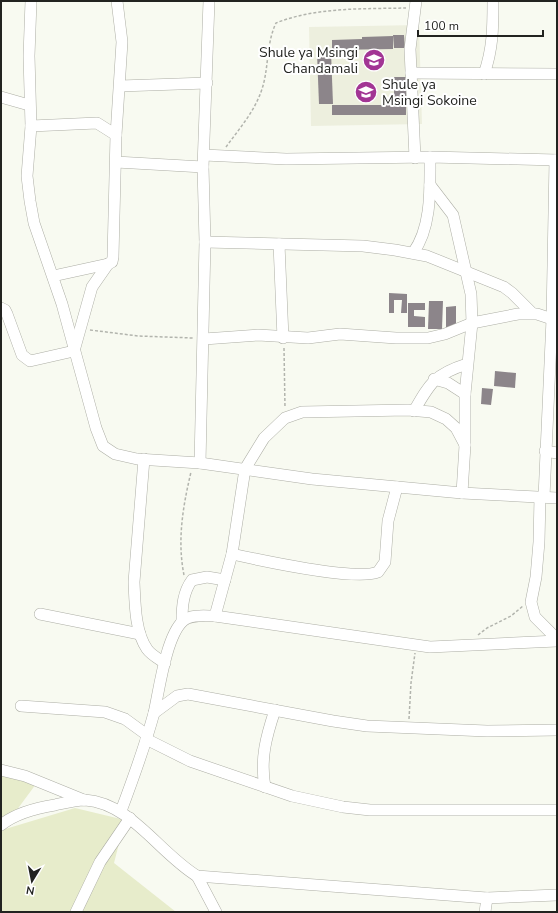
<svg xmlns="http://www.w3.org/2000/svg" width="558" height="913" font-family="'Nunito Sans',sans-serif">
<rect width="100%" height="100%" fill="#f8faf1"/>
<path fill="#edefde" d="M419,25l3,99 -111,2 -2,-99z"/>
<path fill="#e7eccb" d="M1,775l35,9 -34,46 73,-22 50,12 -11,43 62,49h-175z"/>
<g fill="#8c858a">
<path d="M393,35h11l1,13h-11z"/>
<path d="M393,36v13l-61,1v-10l30,-1v-2z"/>
<path d="M331,52l2,52h-14l-2,-51z"/>
<path d="M394,77h12v38h-74v-10h62z"/>
<path d="M389,293l18,1v19h-6l1,-13h-8v13h-5z"/>
<path d="M429,301h14l-1,28h-14z"/>
<path d="M408,303h17v7h-11v6l11,1v10h-17z"/>
<path d="M456,306v22l-10,1v-22z"/>
<path d="M495,371l21,2 -1,15 -21,-2z"/>
<path d="M482,388l11,1 -2,16 -10,-1z"/>
</g>
<g fill="none" stroke-linecap="round" stroke-linejoin="round">
<g stroke="#adaea5" stroke-width="12">
<g id="minor">
<path d="M31,1l-2,55 2,70 -4,50 3,25 4,22 28,81 34,124 7,18 12,8 22,5 63,4 112,16 150,14 95,5"/>
<path d="M411,73l146,1"/>
<path d="M484,74c9,-25 9,-47 9,-73"/>
<path d="M120,86l87,-3"/>
<path d="M1,97l28,8"/>
<path d="M31,126l66,-3 19,12"/>
<path d="M204,155l82,4 144,-2 127,3"/>
<path d="M415,158l-5,-109 6,-48"/>
<path d="M116,162l87,5"/>
<path d="M430,185l23,30 18,79 1,29 -7,71v51l-3,48"/>
<path d="M205,242l158,4 32,4 32,6 77,31 8,6 20,20"/>
<path d="M279,244l4,94"/>
<path d="M413,253c19,-26 17,-65 17,-96"/>
<path d="M53,276l55,-12 4,-2 1,-5 3,-122 6,-93 -5,-41"/>
<path d="M1,308l4,2 2,4 15,41 8,6 44,-10 18,-64 16,-23"/>
<path d="M204,339l54,-4 50,3 32,-4 56,4h32l17,-4 27,-11 46,-9h19l15,5h5"/>
<path d="M434,379l14,4 17,11"/>
<path d="M414,411c16,-28 21,-37 53,-47"/>
<path d="M545,451l12,2"/>
<path d="M144,459l-10,123c1,21 1,50 13,67 4,6 12,10 18,14"/>
<path d="M200,463l5,-221 -2,-75 6,-166"/>
<path d="M540,497l-1,45 -3,35 -5,25 4,15 22,22"/>
<path d="M544,497l8,-178 3,-159"/>
<path d="M232,554c27,6 124,27 146,18l7,-10 3,-41 9,-34"/>
<path d="M40,614l100,20"/>
<path d="M215,616l17,-62 13,-85 19,-31 21,-20 17,-6 106,-2 23,2 15,7 10,9 9,17"/>
<path d="M182,621c0,-14 1,-29 10,-41l15,-3 18,3"/>
<path d="M21,706l84,6 20,7 22,16"/>
<path d="M154,713l23,-17 11,-2 145,27 34,5 120,5 70,-1"/>
<path d="M146,739l44,22 102,35 51,11 27,3h187"/>
<path d="M1,770l24,6 59,24"/>
<path d="M265,787c-5,-28 1,-50 10,-77"/>
<path d="M121,811c12,-32 24,-65 33,-98 5,-22 12,-77 29,-92 8,-7 22,-5 32,-5l215,31 127,-6"/>
<path d="M1,825c15,-12 35,-17 54,-20 9,-2 20,-5 30,-5 46,3 74,53 112,76l290,22 70,-3"/>
<path d="M197,876l19,36"/>
<path d="M76,912l24,-50 30,-44"/>
<path d="M485,912l2,-14"/>
</g>
</g>
<g stroke="#b2b4ad" stroke-width="1.5" stroke-dasharray="3 2" stroke-linecap="butt">
<path d="M226,147c13,-18 29,-36 36,-58 7,-21 4,-45 14,-66 40,-16 88,-14 130,-15"/>
<path d="M90,330l48,6 55,2"/>
<path d="M284,348l1,60"/>
<path d="M184,575c-7,-35 -1,-69 7,-103"/>
<path d="M478,635l9,-7 24,-12 12,-10"/>
<path d="M409,719l2,-36 4,-30"/>
</g>
<use href="#minor" stroke="#fff" stroke-width="11"/>
</g>
<defs>
<g id="school-disc" transform="scale(1.15)"><circle r="9.5" fill="#a23594" stroke="#fff"/><path d="M0-5L7-2L0 1L-7-2ZM-4 1L0 2.5L4 1V4Q0 6-4 4Z" fill="#fff"/></g>
</defs>
<g fill-rule="evenodd">
<use href="#school-disc" x="374" y="60"/>
<use href="#school-disc" x="366" y="92"/>
</g>
<g text-anchor="middle" stroke-width="4" stroke-linejoin="round" paint-order="stroke">
<g font-size="14" fill="#222320" stroke="#fff" text-anchor="end">
<text x="358" y="57">Shule ya Msingi<tspan x="358" dy="16">Chandamali</tspan></text>
<text x="382" y="89" text-anchor="start">Shule ya<tspan x="382" dy="16">Msingi Sokoine</tspan></text>
</g>
</g>
<rect width="558" height="913" fill="none" stroke="#222320" stroke-width="4"/>
<g transform="translate(32 881) rotate(190)" stroke="#ffffff" stroke-width="3" paint-order="stroke">
<path d="M0-3L7 15L0 10L-7 15Z" fill="#222320"/>
<text y="-6" font-size="11" font-weight="bold" text-anchor="middle" fill="#222320">N</text>
</g>
<path d="M418 30v6h125v-6" fill="none" stroke="#222320" stroke-width="2"/>
<text x="424" y="30" font-size="12" fill="#222320" stroke="#ffffff" stroke-width="3" paint-order="stroke">100 m</text>
</svg>
